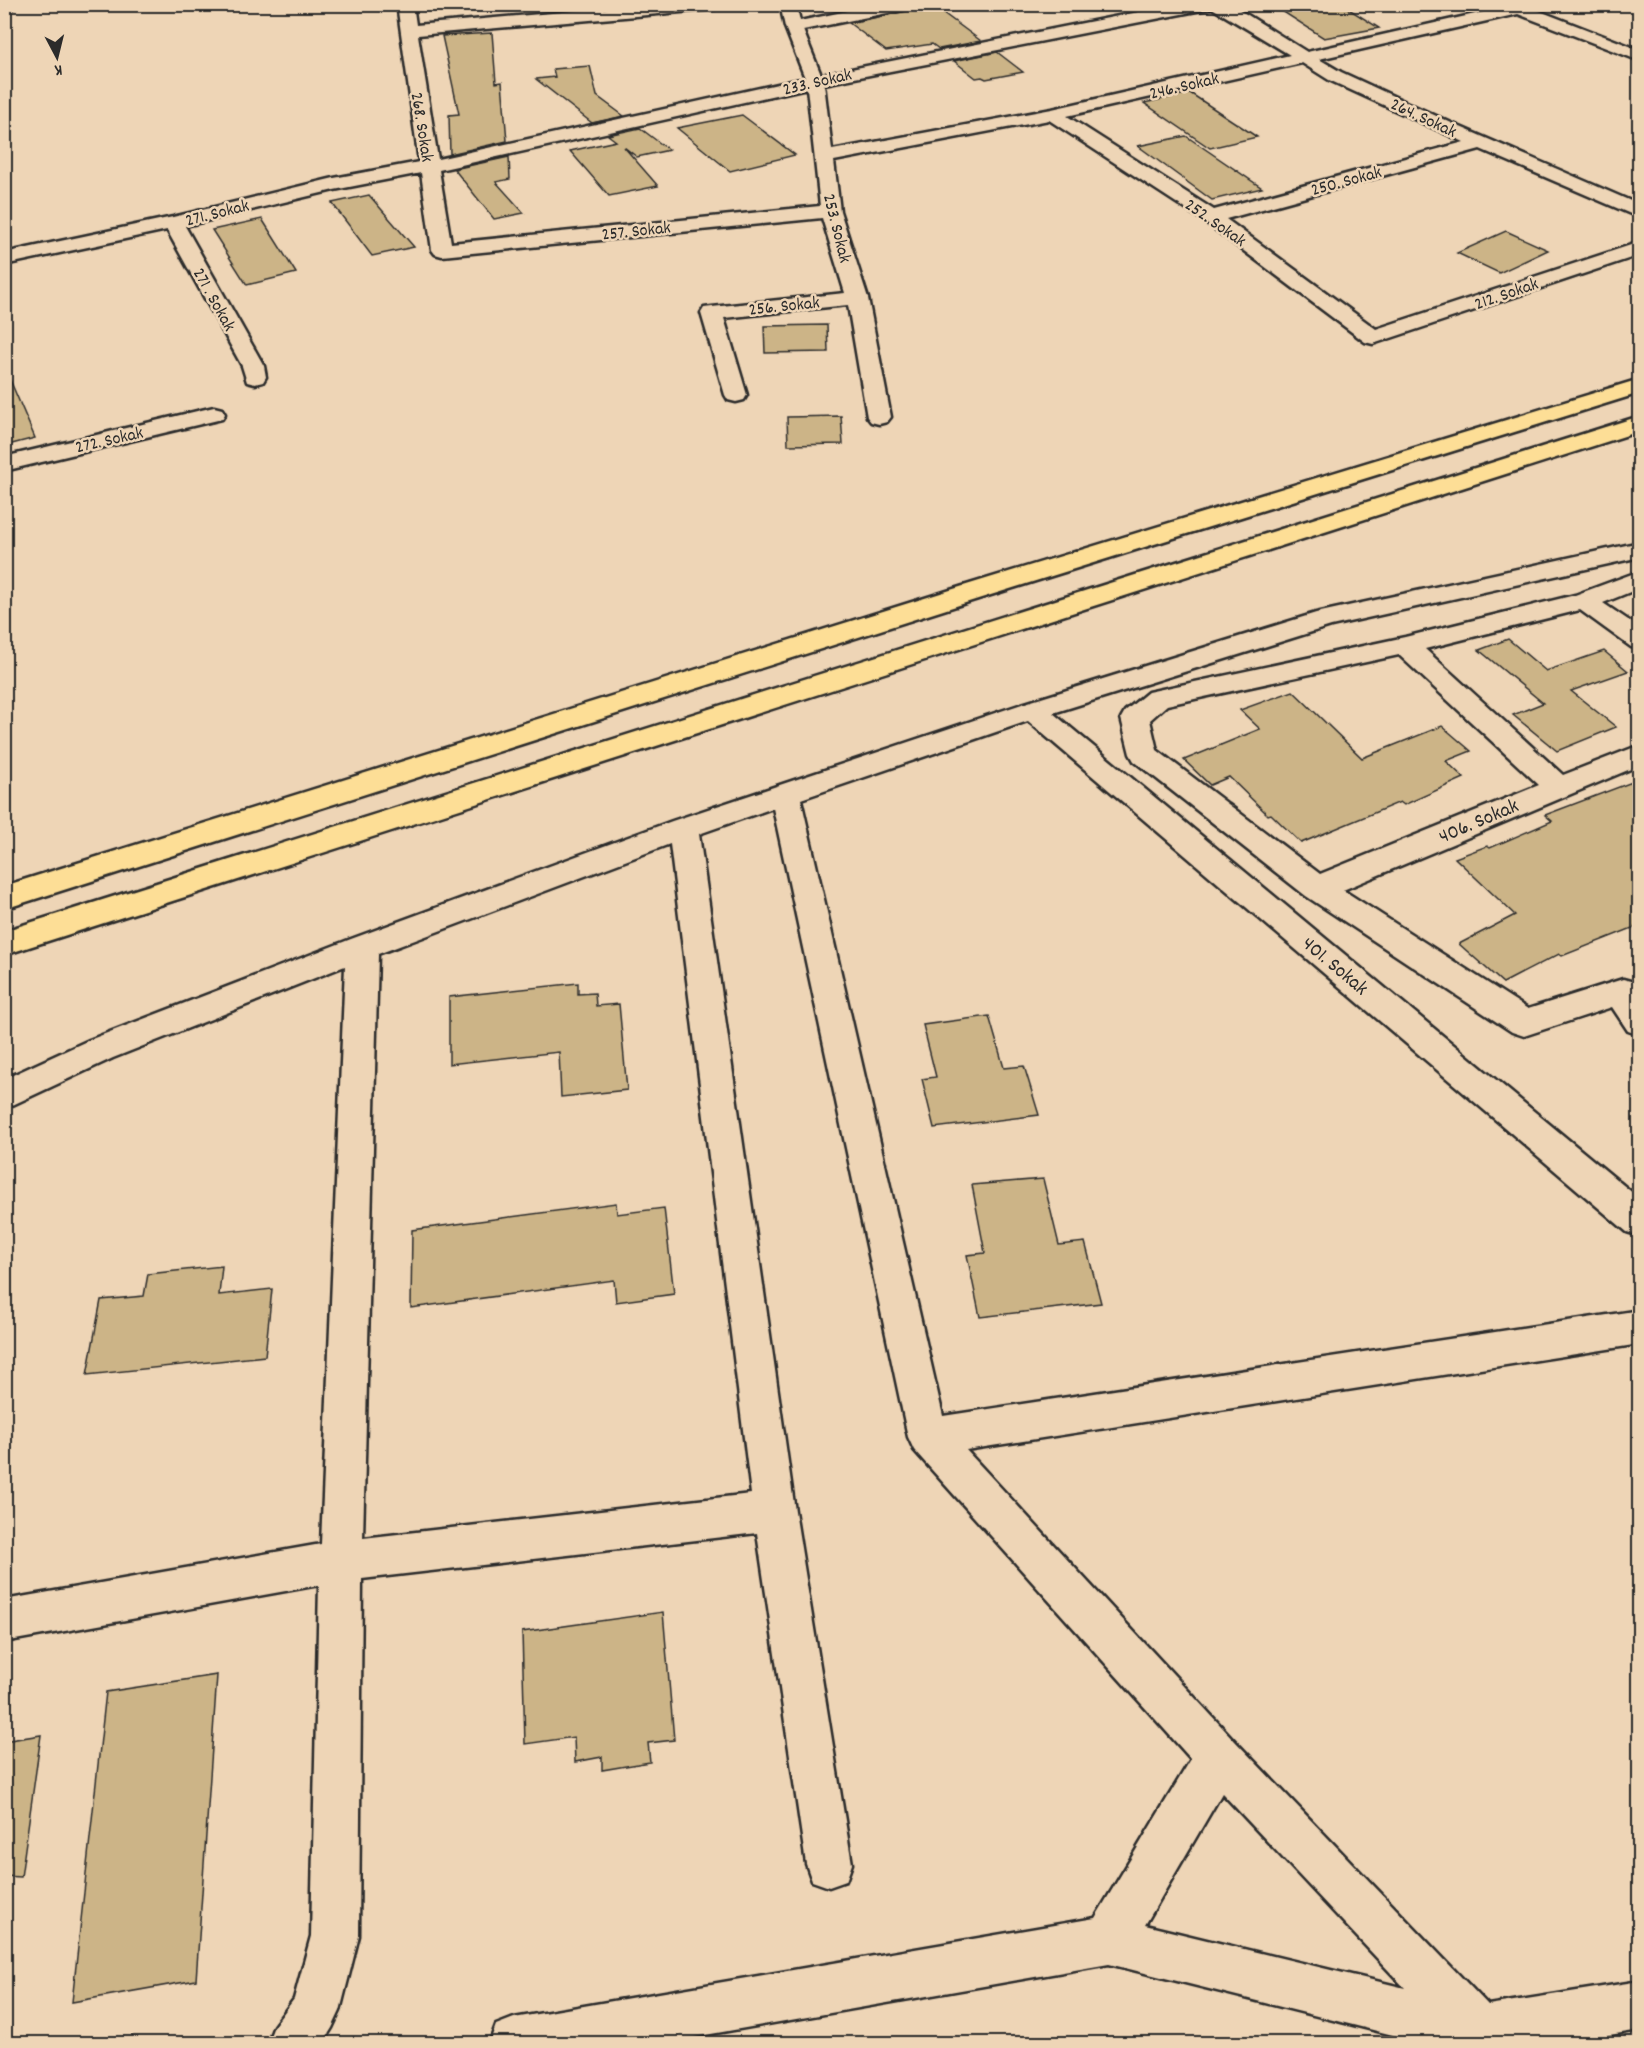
<svg xmlns="http://www.w3.org/2000/svg" width="1644" height="2048" font-family="Dekko,sans-serif">
<rect width="100%" height="100%" fill="#eed5b6"/>
<filter id="ink" filterUnits="userSpaceOnUse"><feTurbulence type="fractalNoise" baseFrequency=".0167" numOctaves="2"/><feDisplacementMap in="SourceGraphic" scale="12" xChannelSelector="R" yChannelSelector="G"/><feConvolveMatrix kernelMatrix="1 2 1 2 8 2 1 2 1" color-interpolation-filters="sRGB"/></filter>
<g filter="url(#ink)">
<g fill="#ccb487" stroke="#2b2b2b" stroke-width="1.5">
<path d="M917,4h14l50,37 -42,8 -7,-5 -46,7 -37,-28 58,-12z"/>
<path d="M1271,4h70l38,24 -55,10z"/>
<path d="M492,33l4,50 6,-1 5,59 -57,13 -1,-39 10,-1 -17,-78z"/>
<path d="M997,52l26,20 -37,7 -4,-2 -6,1 -22,-17z"/>
<path d="M590,66l7,30 27,20 -32,7 -56,-44 19,-2 -2,-8z"/>
<path d="M1190,93l67,44 -47,11 -66,-45z"/>
<path d="M742,115l53,40 -65,16 -53,-43z"/>
<path d="M640,128l29,22 -32,7 -13,-10 34,39 -49,10 -39,-45 46,-10 -8,-6z"/>
<path d="M1186,136l76,52 -50,12 -74,-54z"/>
<path d="M509,157l1,22 -14,3 28,31 -30,6 -40,-50z"/>
<path d="M369,195l45,52 -42,9 -40,-53z"/>
<path d="M262,219l34,54 -49,12 -35,-55z"/>
<path d="M1506,231l42,19 -49,23 -42,-20z"/>
<path d="M827,325l1,27 -63,1 -1,-27z"/>
<path d="M4,366l31,72 -31,8z"/>
<path d="M841,416l2,28 -55,1 -1,-28z"/>
<path d="M1508,639l38,32 58,-20 24,20 -57,20 45,36 -59,24 -44,-36 30,-12 -64,-53z"/>
<path d="M1293,691l69,67 80,-32 29,25 -25,10 18,17 -60,27 -4,-3 -99,41 -30,-29 -3,1 -39,-38 -19,8 -26,-25 76,-31 -20,-19z"/>
<path d="M1640,779v146l-78,31 -3,-2 -56,29 -44,-39 56,-29 -60,-57 32,-12 3,2 62,-27 -7,-6z"/>
<path d="M578,983v11l17,-1 1,13 23,-2 8,86 -66,7 -2,-45 -110,12v-67z"/>
<path d="M989,1016l15,52 20,-2 15,49 -105,13 -12,-49 14,-2 -13,-52z"/>
<path d="M1043,1179l16,66 26,-3 16,61 -121,14 -13,-62 18,-2 -13,-68z"/>
<path d="M616,1203l1,11 47,-6 10,86 -58,8 -2,-22 -203,28 1,-78z"/>
<path d="M222,1266l-3,29 53,-6 -7,67 -178,19 14,-75 43,-4 4,-22z"/>
<path d="M663,1612l11,128 -26,3 2,19 -48,8v-13l-27,5 -1,-25 -49,7 -3,-112z"/>
<path d="M217,1675l-21,305 -124,22 34,-310z"/>
<path d="M41,1735l-20,142 -17,-1v-135z"/>
</g>
<g fill="none" stroke-linecap="round" stroke-linejoin="round">
<g stroke="#2b2b2b" stroke-width="5">
<g id="street">
<path d="M4,4h13v1l-8,5 -5,-1z"/>
<path d="M397,4h16l3,21 238,-21h70l-8,5 -298,26 20,124 367,-81 -20,-51 -5,-23h16l4,17 80,-17h35l-8,5 -104,21 18,45 358,-71h51l77,48 199,-45 2,-3h42l-2,3 -11,3 103,40v11l-122,-47 -199,45 22,13 117,54 182,79v13l-160,-69 -254,70 150,110 264,-87v13l-267,89 -8,-2 -161,-121 -155,-101 -215,41 6,50 28,87 23,119 -4,5 -8,2 -8,-2 -4,-5 -19,-112 -124,13 23,77 -3,5 -8,2 -8,-2 -3,-5 -24,-82 3,-5 8,-1 133,-14 -23,-75 -380,38 -7,-2 -3,-4 -11,-77 -87,17 -149,36 79,140 2,11 -3,5 -8,2 -8,-2 -5,-16 -75,-136 -163,35v-12l169,-36 161,-39 85,-16zM1212,8l78,47 -238,54 -220,41 -8,-66zM1302,63l27,17 135,62 -250,68 -147,-94zM807,88l13,118 -369,37 -12,-73z"/>
<path d="M214,407l8,2 3,5 -3,5 -218,52v-14z"/>
<path d="M1640,542v15l-309,69 -278,87 587,486v37l-13,-4 -599,-511 -227,78 142,617 697,-106v34l-674,106 268,290 254,265 152,-24v49l-86,14h-125l-320,-80 -455,80h-165l7,-19 18,-7 581,-100 96,-159 -277,-309 -6,-13 -135,-629 -74,26 96,677 57,353 -6,17 -17,6 -17,-6 -6,-17 -49,-331 -395,46 -3,357 -19,75 -8,17 -10,16h-55l7,-18 20,-27 17,-63 8,-351 -315,57v-42l317,-56 24,-578 -232,92 -109,51v-30l85,-39 262,-101 321,-118 350,-117 294,-91zM670,844l81,650 -388,44 15,-584zM1222,1793l183,195 -260,-63z"/>
<path d="M1640,571v17l-37,15 37,25v21l-9,-2 -51,-37 -155,39 138,126 77,-30v20l-297,125 185,119 95,-30 11,3 6,10v43l-12,-4 -16,-24 -88,29 -12,-4 -206,-136 -172,-135 -4,-7 -9,-36 4,-7 23,-19 257,-55 170,-42zM1399,655l140,130 -219,89 -163,-124 -7,-30 17,-15z"/>
</g>
</g>
<g stroke="#2b2b2b" stroke-width="5">
<g id="highway">
<path d="M1640,379v14l-662,206 -974,310v-23l956,-299z"/>
<path d="M1640,416v15l-1636,524v-24z"/>
</g>
</g>
<use href="#street" fill="#eed5b6" fill-rule="evenodd"/>
<use href="#highway" fill="#fdde96" fill-rule="evenodd"/>
</g>
</g>
<g text-anchor="middle" stroke-width="5" stroke-linejoin="round" paint-order="stroke">
<g font-size="18" fill="#2b2b2b" stroke="#eed5b6">
<text transform="translate(817 81) rotate(-13)" y="6">233. Sokak</text>
<text transform="translate(1184 85) rotate(-13)" y="6">246. Sokak</text>
<text transform="translate(1424 117) rotate(25)" y="6">264. Sokak</text>
<text transform="translate(423 127) rotate(81)" y="6">268. Sokak</text>
<text transform="translate(1346 180) rotate(-15)" y="6">250. Sokak</text>
<text transform="translate(217 212) rotate(-14)" y="6">271. Sokak</text>
<text transform="translate(1216 222) rotate(35)" y="6">252. Sokak</text>
<text transform="translate(838 228) rotate(76)" y="6">253. Sokak</text>
<text transform="translate(636 230) rotate(-6)" y="6">257. Sokak</text>
<text transform="translate(1506 293) rotate(-19)" y="6">212. Sokak</text>
<text transform="translate(215 299) rotate(61)" y="6">271 . Sokak</text>
<text transform="translate(784 305) rotate(-6)" y="6">256. Sokak</text>
<text transform="translate(109 439) rotate(-13)" y="6">272. Sokak</text>
</g>
<g font-size="21" fill="#2b2b2b" stroke="#eed5b6">
<text transform="translate(1478 820) rotate(-23)" y="7">406. Sokak</text>
<text transform="translate(1336 965) rotate(40)" y="7">401. Sokak</text>
</g>
</g>
<rect width="1644" height="2048" fill="none" stroke="#eed5b6" stroke-width="24"/>
<rect x="12" y="12" width="1620" height="2024" fill="none" stroke="#2b2b2b" stroke-width="2" filter="url(#ink)"/>
<g transform="translate(57 57) rotate(173)" stroke="#eed5b6" stroke-width="4.5" paint-order="stroke">
<path d="M0-4.5L10 22L0 15L-10 22Z" fill="#2b2b2b"/>
<text y="-9" font-size="16" font-weight="bold" text-anchor="middle" fill="#2b2b2b">K</text>
</g>
</svg>
